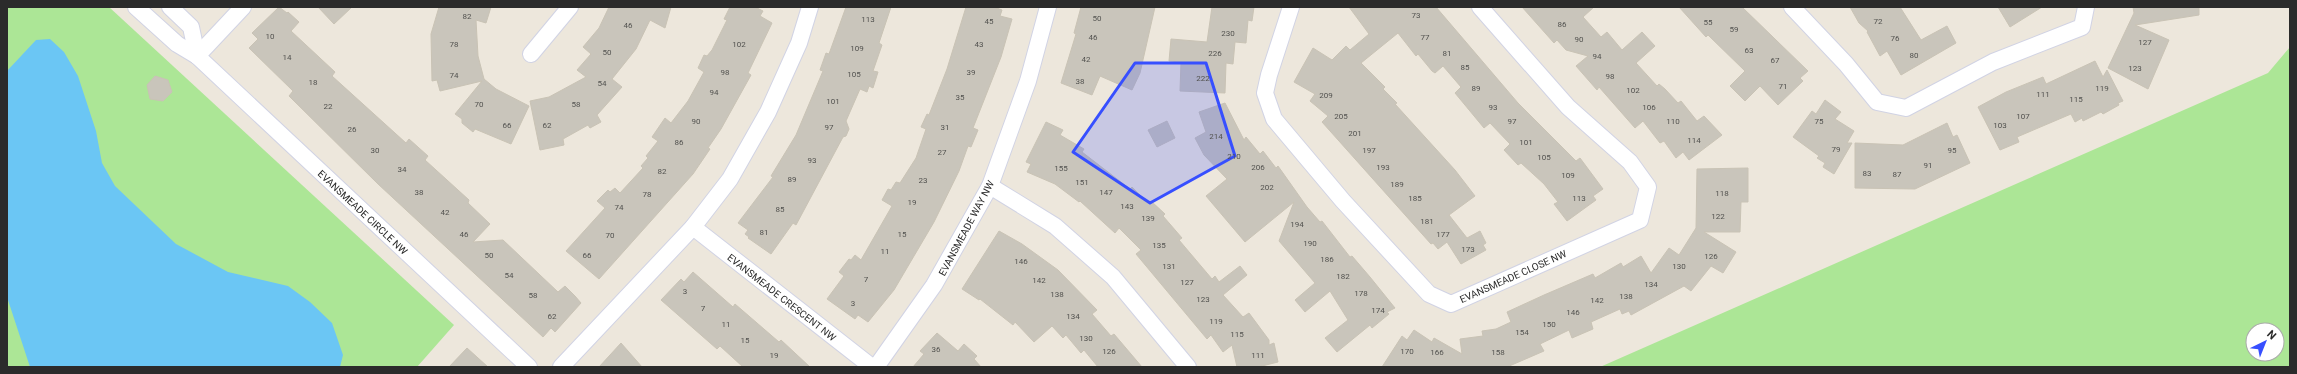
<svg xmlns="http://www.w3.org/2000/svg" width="2297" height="374" font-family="Roboto,sans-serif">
<rect width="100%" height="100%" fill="#ede7dc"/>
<g fill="#ace696" fill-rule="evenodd">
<path d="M7,7h102l345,318 -37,42h-410z"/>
<path d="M2290,47v320h-690l668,-294zM2253,330h24v24h-24z"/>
</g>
<path fill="#6bc6f4" d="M50,39l14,13 14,24 18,55 6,32 13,23 61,58 52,28 60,14 22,16 22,21 11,32 -3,12h-310l-23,-70v-226l29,-31z"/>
<g fill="#c9c5bb" stroke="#c9c3b5">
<path d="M279,7l8,6 1,-1 11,10 -8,9 44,41 -3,4 74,67 3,-4 19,17 -3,4 44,40 -1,3 22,21 -17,18 30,-2 55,52 7,-6 10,10 6,7 -26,29 -4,-4 -8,9 -165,-153 -89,-88 4,-5 -44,-43 9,-9 -6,-6z"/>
<path d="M318,7h34l-18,17z"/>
<path d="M439,7h52l-5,16 -10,-3 2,36 6,23 12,10 33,17 -18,38 -36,-15 -2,3 -11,-9v-4l-7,-5 27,-33 -42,10 -3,-11 -5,1 -1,-47z"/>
<path d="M609,7h62l-6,21 -15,-8 -14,29 -24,30 10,8 -25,28 4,7 -11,6 -2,-3 -25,14 1,6 -24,5 -10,-49 19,-4 37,-20 -9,-7 14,-16 -8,-7 16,-19z"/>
<path d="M730,7h25l8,4 -3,5 12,7 -24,50 3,2 -30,54 -13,19 2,1 -17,25 -94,105 -33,-28 39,-43 -8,-7 11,-11 2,2 5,-4 5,5 23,-25 -2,-2 7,-8 -2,-2 12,-15 -6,-4 13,-19 6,5 17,-22 16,-29 -6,-4 6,-13 3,1 5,-6 15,-30 -3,-1z"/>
<path d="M846,7h45l-12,36 3,2 -9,26 5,1 -5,16 -4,-2 -2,6 -7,-3 -14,32 3,8 -3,7 -3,1 -47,88 -3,-2 -22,31 -23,-16 1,-1 -4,-3 3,-4 -10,-7 35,-46 -2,-1 25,-41 27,-64 -3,-1 6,-17 3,1z"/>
<path d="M966,7h28l8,3 -2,6 12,3 -11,38 -28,71 5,2 -7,17 -3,-1 -9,25 -25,51 -40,68 -26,32 -10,-7 -3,4 -28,-20 17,-23 -5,-4 10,-13 2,1 4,-5 6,5 31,-54 -10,-6 6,-11 3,1 5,-8 4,1 16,-25 10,-29 -5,-2 6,-13 2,1 18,-46z"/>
<path d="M1081,7h74l-15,66 -8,17 -32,-14 -8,19 -31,-12 15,-49 -2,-1z"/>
<path d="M1212,7h42l-2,14 -4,-1 -2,23 -11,-1 -2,22 -7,-1 -1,30 -45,-2 1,-29 -12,-1 2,-22 36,3z"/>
<path d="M1349,7h87l82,96 58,58 4,-3 23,31 -10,7 3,4 -29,21 -13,-17 4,-2 -14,-18 -23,-21 -3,2 -14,-15 6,-6 -20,-21 -6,5 -29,-35 6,-6 -18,-21 -8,7 -3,-2 -14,-17 -2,2 -18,-23 -37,30 24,24 -2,2 14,14 -2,1 60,66 20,26 -26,19 18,23 13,-7 6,12 -3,2 3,5 -25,14 -14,-22 -9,7 -5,-6 -2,1 -109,-122 6,-6 -18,-15 5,-7 -21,-12 19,-34 19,12 14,-14 4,4 19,-16z"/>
<path d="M1522,7h72l-11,10 18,20 6,-5 15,18 20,-18 13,14 -19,17 21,23 2,-2 6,5 13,14 3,-2 16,20 7,-5 18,19 -33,25 -6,-8 -7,6 -12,-17 -4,2 -17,-22 -8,7 -36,-41 -2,3 -21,-24 12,-10 -22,-6 -9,-10 -3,3z"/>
<path d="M1679,7h63l66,64 -8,7 3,3 -25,24 -18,-19 -15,15 -15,-15 15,-15 -37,-36 -2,2z"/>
<path d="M1850,7h50l21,33 26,-14 9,17 -55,32 -14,-24 -7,5 -13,-24 1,-1 -9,-8z"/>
<path d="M1998,7h44l-32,20z"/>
<path d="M2133,7h66v8l-64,10 34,15 -21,49 -40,-21 26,-55z"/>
<path d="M2095,61l8,16 4,-7 16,31 -5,2 1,2 -16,9 -2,-2 -18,9 -1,-3 -7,4 -4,-8 -54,23 2,5 -19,8 -22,-43 28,-15 37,-15 3,7z"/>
<path d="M155,76l13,4 4,12 -9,9 -13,-2 -3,-14z"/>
<path d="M1825,100l16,12 -6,7 19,12 -7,12h5l-18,31 -11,-7 2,-4 -8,-5 2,-2 -26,-19 19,-26 4,3z"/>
<path d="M1225,103l19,37 2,-3 14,17 3,-3 13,17 2,-2 29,41 13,15 2,-1 28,36 2,-1 18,21 25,31 -8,4 2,2 -17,14 -2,-3 -33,27 -12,-14 23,-18 -18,-29 -25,21 -10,-12 20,-17 -36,-42 15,-39 -49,40 -39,-46 21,-17 -23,-24 -9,-17 11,-6 -7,-20z"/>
<path d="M1167,121l8,17 -18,9 -9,-17z"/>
<path d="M1046,122l17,8 -3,5 24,14 -2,3 48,37 2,-2 17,17 2,-3 14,13 -2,2 19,22 -3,2 33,39 3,-3 4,6 21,-16 7,9 -24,20 20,22 6,-4 20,27v5l5,-2 4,19 -20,5h-21l-5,-22 -9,7 -12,-17 -4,4 -71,-85 5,-4 -22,-22 -4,5 -35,-32 -1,1 -24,-18 -28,-12 4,-8 -5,-2z"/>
<path d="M1947,123l6,14 4,-2 13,28 -55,26 -60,-1v-45l48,2z"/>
<path d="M1748,168v34h-7l-1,30h-36l32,20 -13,21 -12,-7 -20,25 -7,-5 -53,29 -2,-4 -7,3 -2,-5 -29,13 2,7 -21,9 -3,-8 -29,14 4,7 -37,16h-125l20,-31 5,4 7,-10 18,12 2,-4 28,16 -2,-15 23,-3 -1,-5 14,-2 15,-7 -4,-10 37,-17 49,-21 2,4 26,-15 2,4 18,-11 10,17 18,-25 10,7 17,-27 1,-59z"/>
<path d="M999,231l23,13 36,26 39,40 -5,4 19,22 3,-2 28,33h-44l-14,-17 -3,3 -15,-18 -3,3 -11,-12 -18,16 -19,-20 -2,3 -33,-26 -1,1 -17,-11z"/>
<path d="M693,272l40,35 2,-3 44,38 2,-2 29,27h-67l-23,-21 -3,3 -56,-49 20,-21 3,3z"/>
<path d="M937,333l21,18 6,-7 13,12 -3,3 7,8h-68l11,-13 -4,-3z"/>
<path d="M621,343l21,24h-43z"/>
<path d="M467,348l21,19h-39z"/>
</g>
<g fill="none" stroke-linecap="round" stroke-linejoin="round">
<g stroke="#d1d3e4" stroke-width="18">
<g id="street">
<path d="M136,7l41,37 20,12 332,311"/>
<path d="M170,7l21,20 6,29"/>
<path d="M1291,7l-22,68 -4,18 9,26 69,82 86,93 22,10 189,-84 8,-33 -18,-25 -62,-55 -88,-100"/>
<path d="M1792,7l54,57 31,38 29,6 87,-46 89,-35 4,-20"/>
<path d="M531,54l39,-47"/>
<path d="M197,56l46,-49"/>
<path d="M990,186l65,40 58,51 75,90"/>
<path d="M693,227l179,140"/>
<path d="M561,367l132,-140 37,-48 38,-67 31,-69 11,-36"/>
<path d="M876,367l58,-82 56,-99 38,-105 20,-74"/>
</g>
</g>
<use href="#street" stroke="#fff" stroke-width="16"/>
</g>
<path fill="#374fff" fill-opacity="0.2" stroke="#374fff" stroke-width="3" stroke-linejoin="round" d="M1135,63h71l29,93 -85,47 -77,-51z"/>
<g text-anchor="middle" stroke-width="3" stroke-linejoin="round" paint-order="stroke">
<g font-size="8" fill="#52524f">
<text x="1416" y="18">73</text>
<text x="467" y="19">82</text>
<text x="1097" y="21">50</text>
<text x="868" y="22">113</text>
<text x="989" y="24">45</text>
<text x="1878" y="24">72</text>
<text x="1708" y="25">55</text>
<text x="1562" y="27">86</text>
<text x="628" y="28">46</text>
<text x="1734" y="32">59</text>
<text x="1228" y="36">230</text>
<text x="270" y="39">10</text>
<text x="1093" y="40">46</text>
<text x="1425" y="40">77</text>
<text x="1895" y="41">76</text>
<text x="1579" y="42">90</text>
<text x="2145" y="45">127</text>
<text x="454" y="47">78</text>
<text x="739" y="47">102</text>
<text x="979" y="47">43</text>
<text x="857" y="51">109</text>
<text x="1749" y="53">63</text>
<text x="607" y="55">50</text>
<text x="1215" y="56">226</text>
<text x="1447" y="56">81</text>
<text x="1914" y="58">80</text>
<text x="1597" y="59">94</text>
<text x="287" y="60">14</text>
<text x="1086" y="62">42</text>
<text x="1775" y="63">67</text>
<text x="1465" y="70">85</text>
<text x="2135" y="71">123</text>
<text x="725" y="75">98</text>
<text x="971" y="75">39</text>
<text x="854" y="77">105</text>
<text x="454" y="78">74</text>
<text x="1610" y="79">98</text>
<text x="1203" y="81">222</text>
<text x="1080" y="84">38</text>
<text x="313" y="85">18</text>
<text x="602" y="86">54</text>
<text x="1783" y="89">71</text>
<text x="1476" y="91">89</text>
<text x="2102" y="91">119</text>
<text x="1633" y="93">102</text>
<text x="714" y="95">94</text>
<text x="2043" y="97">111</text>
<text x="1326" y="98">209</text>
<text x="960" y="100">35</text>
<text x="2076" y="102">115</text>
<text x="833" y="104">101</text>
<text x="479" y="107">70</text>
<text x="576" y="107">58</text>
<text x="328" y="109">22</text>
<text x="1493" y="110">93</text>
<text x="1649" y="110">106</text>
<text x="1341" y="119">205</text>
<text x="2023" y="119">107</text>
<text x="696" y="124">90</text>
<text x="1512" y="124">97</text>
<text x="1673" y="124">110</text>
<text x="1819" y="124">75</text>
<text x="507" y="128">66</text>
<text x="547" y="128">62</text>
<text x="2000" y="128">103</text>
<text x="829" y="130">97</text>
<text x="945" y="130">31</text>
<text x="352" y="132">26</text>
<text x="1355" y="136">201</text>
<text x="1216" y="139">214</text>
<text x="1694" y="143">114</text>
<text x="679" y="145">86</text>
<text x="1526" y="145">101</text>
<text x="1836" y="152">79</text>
<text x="375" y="153">30</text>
<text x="1369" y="153">197</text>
<text x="1952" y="153">95</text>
<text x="942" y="155">27</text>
<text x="1234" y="159">210</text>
<text x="1544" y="160">105</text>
<text x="812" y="163">93</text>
<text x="1928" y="168">91</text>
<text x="1258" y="170">206</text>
<text x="1383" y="170">193</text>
<text x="1061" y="171">155</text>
<text x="402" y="172">34</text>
<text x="662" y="174">82</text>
<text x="1867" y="176">83</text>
<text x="1897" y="177">87</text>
<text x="1568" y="178">109</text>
<text x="792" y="182">89</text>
<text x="923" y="183">23</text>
<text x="1082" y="185">151</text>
<text x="1397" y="187">189</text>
<text x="1267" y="190">202</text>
<text x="419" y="195">38</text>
<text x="1106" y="195">147</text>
<text x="1722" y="196">118</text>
<text x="647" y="197">78</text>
<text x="1415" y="201">185</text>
<text x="1579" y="201">113</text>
<text x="912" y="205">19</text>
<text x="1127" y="209">143</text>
<text x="619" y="210">74</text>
<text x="780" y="212">85</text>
<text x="445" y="215">42</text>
<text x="1718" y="219">122</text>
<text x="1148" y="221">139</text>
<text x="1427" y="224">181</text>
<text x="1297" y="227">194</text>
<text x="764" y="235">81</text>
<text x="464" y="237">46</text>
<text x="902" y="237">15</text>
<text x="1443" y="237">177</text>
<text x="610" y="238">70</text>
<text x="1310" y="246">190</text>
<text x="1159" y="248">135</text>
<text x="1468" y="252">173</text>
<text x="885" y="254">11</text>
<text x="489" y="258">50</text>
<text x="587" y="258">66</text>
<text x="1711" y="259">126</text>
<text x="1327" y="262">186</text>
<text x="1021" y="264">146</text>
<text x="1169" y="269">131</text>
<text x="1679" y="269">130</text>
<text x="509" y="278">54</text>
<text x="1343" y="279">182</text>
<text x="866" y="282">7</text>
<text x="1039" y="283">142</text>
<text x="1187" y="285">127</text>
<text x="1651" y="287">134</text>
<text x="685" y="294">3</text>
<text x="1361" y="296">178</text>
<text x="1057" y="297">138</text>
<text x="533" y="298">58</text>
<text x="1626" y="299">138</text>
<text x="1203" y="302">123</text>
<text x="1597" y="303">142</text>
<text x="853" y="306">3</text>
<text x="703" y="311">7</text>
<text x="1378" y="313">174</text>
<text x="1573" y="315">146</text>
<text x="552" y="319">62</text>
<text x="1073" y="319">134</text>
<text x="1216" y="324">119</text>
<text x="726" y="327">11</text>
<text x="1549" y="327">150</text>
<text x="1522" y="335">154</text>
<text x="1237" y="337">115</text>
<text x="1086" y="341">130</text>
<text x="745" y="343">15</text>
<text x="936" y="352">36</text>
<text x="1109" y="354">126</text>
<text x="1407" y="354">170</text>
<text x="1437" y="355">166</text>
<text x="1498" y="355">158</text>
<text x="774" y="358">19</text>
<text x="1258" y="358">111</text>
</g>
<g font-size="10" fill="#2b2b2b" stroke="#fff">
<text transform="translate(363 212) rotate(43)" y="4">EVANSMEADE CIRCLE NW</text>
<text transform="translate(966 228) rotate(-62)" y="4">EVANSMEADE WAY NW</text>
<text transform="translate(1513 276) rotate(-24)" y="4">EVANSMEADE CLOSE NW</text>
<text transform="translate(782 297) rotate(38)" y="4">EVANSMEADE CRESCENT NW</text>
</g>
</g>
<rect width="2297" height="374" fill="none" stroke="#2b2b2b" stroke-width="16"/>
<g transform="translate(2265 342) rotate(43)"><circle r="19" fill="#ffffff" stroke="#aaaaaa"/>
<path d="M0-3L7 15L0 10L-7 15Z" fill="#374fff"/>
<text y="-6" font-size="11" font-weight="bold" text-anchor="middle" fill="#2b2b2b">N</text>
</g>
</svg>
